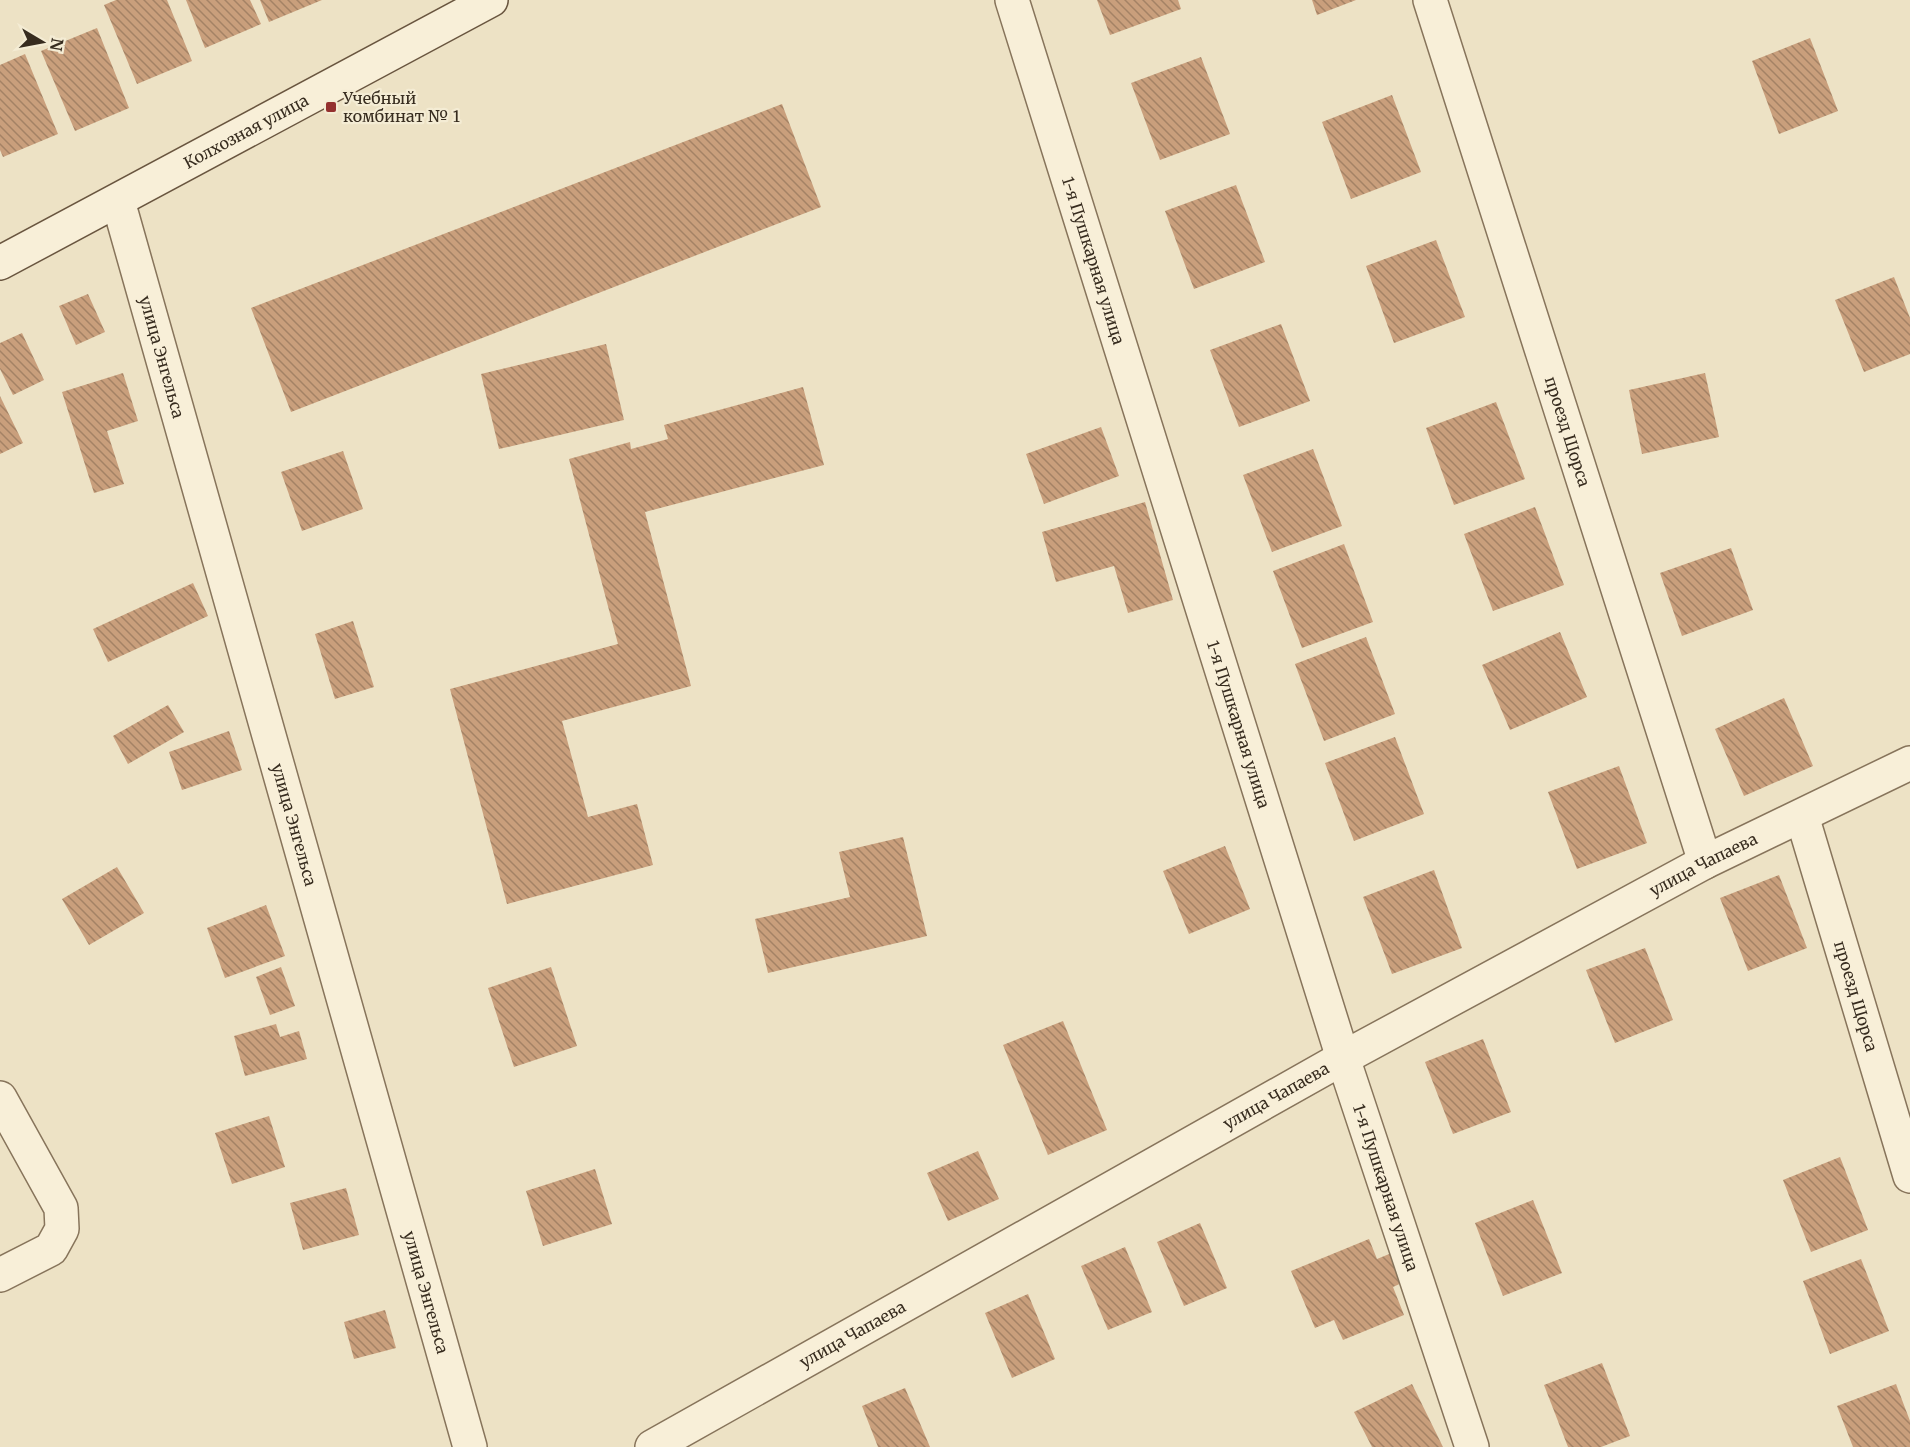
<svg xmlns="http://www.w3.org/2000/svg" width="1910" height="1447" font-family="Merriweather,serif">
<defs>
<pattern id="building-back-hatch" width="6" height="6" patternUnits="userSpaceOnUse" patternTransform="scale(1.5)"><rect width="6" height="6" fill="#c99f7c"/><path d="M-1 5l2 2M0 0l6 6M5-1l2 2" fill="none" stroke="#a48265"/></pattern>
</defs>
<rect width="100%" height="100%" fill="#ede2c5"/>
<g fill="url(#building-back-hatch)">
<path d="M116,0h51l25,61 -55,23 -33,-79z"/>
<path d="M186,0h64l11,24 -56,24z"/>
<path d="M260,0h62l-53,22z"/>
<path d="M1097,0h81l3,9 -71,26z"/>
<path d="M1312,0h44l-39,15z"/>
<path d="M97,28l32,80 -54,23 -34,-80z"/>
<path d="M1810,38l28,73 -59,23 -27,-73z"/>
<path d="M25,54l33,80 -55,23 -3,-7v-85z"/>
<path d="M1201,57l29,77 -70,26 -29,-77z"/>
<path d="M1392,95l29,77 -70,27 -29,-77z"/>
<path d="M782,104l39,103 -530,205 -40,-104z"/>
<path d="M1236,185l29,77 -71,27 -29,-78z"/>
<path d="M1436,240l29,77 -71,26 -28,-77z"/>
<path d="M1894,277l16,41v36l-46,18 -29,-72z"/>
<path d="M88,294l17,38 -29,13 -17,-39z"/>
<path d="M1281,324l29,77 -71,26 -29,-77z"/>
<path d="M22,333l22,47 -31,15 -13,-26v-26z"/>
<path d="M606,344l18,76 -125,29 -18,-75z"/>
<path d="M123,373l15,48 -31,10 17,53 -30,9 -32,-101z"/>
<path d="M1705,373l14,64 -77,17 -13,-64z"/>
<path d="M803,387l21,78 -179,47 46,174 -129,35 26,96 49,-13 16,61 -146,39 -57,-215 168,-45 -49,-185 61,-17 1,7 37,-10 -4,-14z"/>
<path d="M0,396l23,47 -23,11z"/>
<path d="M1496,402l29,77 -71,26 -28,-77z"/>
<path d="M1101,427l18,49 -75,28 -18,-50z"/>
<path d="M1313,449l29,77 -70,26 -29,-77z"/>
<path d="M343,451l20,58 -61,22 -21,-59z"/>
<path d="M1145,502l28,98 -45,13 -14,-47 -58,16 -14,-50z"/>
<path d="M1535,507l29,78 -71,26 -29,-77z"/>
<path d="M1344,544l29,78 -71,26 -29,-77z"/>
<path d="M1731,548l22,62 -71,26 -22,-63z"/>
<path d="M193,583l15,33 -100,46 -15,-33z"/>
<path d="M353,621l21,66 -39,12 -20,-65z"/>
<path d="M1560,632l27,65 -77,33 -28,-65z"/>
<path d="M1366,637l29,77 -71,27 -29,-77z"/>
<path d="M1784,698l29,68 -69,30 -29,-67z"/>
<path d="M168,705l16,27 -56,32 -15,-28z"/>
<path d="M229,731l13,39 -60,20 -13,-38z"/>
<path d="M1395,737l29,77 -70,27 -29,-78z"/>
<path d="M1619,766l28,77 -70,26 -29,-77z"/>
<path d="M903,837l24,99 -159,37 -13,-54 95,-22 -11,-45z"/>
<path d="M1225,846l25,63 -61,25 -26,-63z"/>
<path d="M117,867l27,46 -55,32 -27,-46z"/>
<path d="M1434,870l28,78 -70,26 -29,-77z"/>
<path d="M1779,875l28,73 -59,23 -28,-73z"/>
<path d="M266,905l19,51 -60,22 -18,-50z"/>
<path d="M1645,948l28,72 -58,23 -29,-73z"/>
<path d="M281,967l14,39 -25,9 -14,-38z"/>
<path d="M551,967l26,79 -63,21 -26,-79z"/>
<path d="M1063,1021l44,109 -59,25 -45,-110z"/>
<path d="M276,1024l4,13 19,-6 8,28 -62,17 -11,-40z"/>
<path d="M1483,1039l28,73 -58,22 -28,-72z"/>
<path d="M269,1116l16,51 -53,17 -17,-51z"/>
<path d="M978,1151l21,48 -51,22 -21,-48z"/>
<path d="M1840,1157l28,73 -57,22 -28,-72z"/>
<path d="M595,1169l17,55 -69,22 -17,-55z"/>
<path d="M346,1188l13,47 -56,15 -13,-47z"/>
<path d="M1533,1200l29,73 -59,23 -28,-73z"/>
<path d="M1200,1223l27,65 -43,18 -27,-64z"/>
<path d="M1369,1239l8,20 17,-7 12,29 -13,6 11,28 -61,25 -9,-20 -19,8 -24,-57z"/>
<path d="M1125,1247l27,65 -44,18 -27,-64z"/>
<path d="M1861,1259l28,72 -59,23 -27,-73z"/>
<path d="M1028,1294l27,65 -43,19 -27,-65z"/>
<path d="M385,1310l11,38 -42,11 -10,-37z"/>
<path d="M1602,1363l28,73 -29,11h-33l-24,-62z"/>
<path d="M1412,1384l31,63h-71l-18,-35z"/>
<path d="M1896,1384l14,37v26h-57l-16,-41z"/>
<path d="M905,1388l25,59h-52l-16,-41z"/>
</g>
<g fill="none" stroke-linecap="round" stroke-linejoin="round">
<g stroke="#87745b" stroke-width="36">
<g id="street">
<path id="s1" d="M1012,0l331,1058 129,389"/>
<path id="s2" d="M1430,0l275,862"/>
<path id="s3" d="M118,201l352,1246"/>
<path id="s4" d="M1802,816l108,360"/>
<path d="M0,1098l61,110 1,21 -11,20 -51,26"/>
<path id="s5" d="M652,1447l691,-389 362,-196 205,-99"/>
</g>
</g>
<g stroke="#69553f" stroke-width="36">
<g id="secondary">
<path id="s6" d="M0,263l491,-263"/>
</g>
</g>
<use href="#street" stroke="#f8efd8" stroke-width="33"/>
<use href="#secondary" stroke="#f8efd8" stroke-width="33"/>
</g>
<rect fill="#94302e" stroke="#f4ecd4" stroke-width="2" x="325" y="101" width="12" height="12" rx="3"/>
<g text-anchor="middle" stroke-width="4.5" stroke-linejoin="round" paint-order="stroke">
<g font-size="16" fill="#372c1f" stroke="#f4ecd4" text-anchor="start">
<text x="343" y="104">Учебный<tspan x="343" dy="18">комбинат № 1</tspan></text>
</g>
<g font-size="16" fill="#372c1f" stroke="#f4ecd4">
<text dy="6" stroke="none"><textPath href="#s6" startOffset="279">Колхозная улица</textPath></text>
<text dy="6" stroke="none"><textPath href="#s1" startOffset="273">1-я Пушкарная улица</textPath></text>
<text dy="6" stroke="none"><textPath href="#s3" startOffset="162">улица Энгельса</textPath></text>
<text dy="6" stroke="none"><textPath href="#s2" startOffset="453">проезд Щорса</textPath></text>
<text dy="6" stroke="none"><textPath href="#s1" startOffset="759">1-я Пушкарная улица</textPath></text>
<text dy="6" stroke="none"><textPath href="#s3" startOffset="648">улица Энгельса</textPath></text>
<text dy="6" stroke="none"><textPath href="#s5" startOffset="1202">улица Чапаева</textPath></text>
<text dy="6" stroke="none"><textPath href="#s4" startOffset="188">проезд Щорса</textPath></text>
<text dy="6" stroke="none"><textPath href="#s5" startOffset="716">улица Чапаева</textPath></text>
<text dy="6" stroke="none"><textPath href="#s1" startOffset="1245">1-я Пушкарная улица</textPath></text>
<text dy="6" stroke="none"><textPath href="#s3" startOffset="1134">улица Энгельса</textPath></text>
<text dy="6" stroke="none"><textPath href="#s5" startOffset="230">улица Чапаева</textPath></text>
</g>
</g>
<g transform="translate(42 42) rotate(100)" stroke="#f4ecd4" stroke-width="4.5" paint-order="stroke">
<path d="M0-4.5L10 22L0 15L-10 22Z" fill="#372c1f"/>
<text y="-9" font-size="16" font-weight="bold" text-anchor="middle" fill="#372c1f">N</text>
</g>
</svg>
